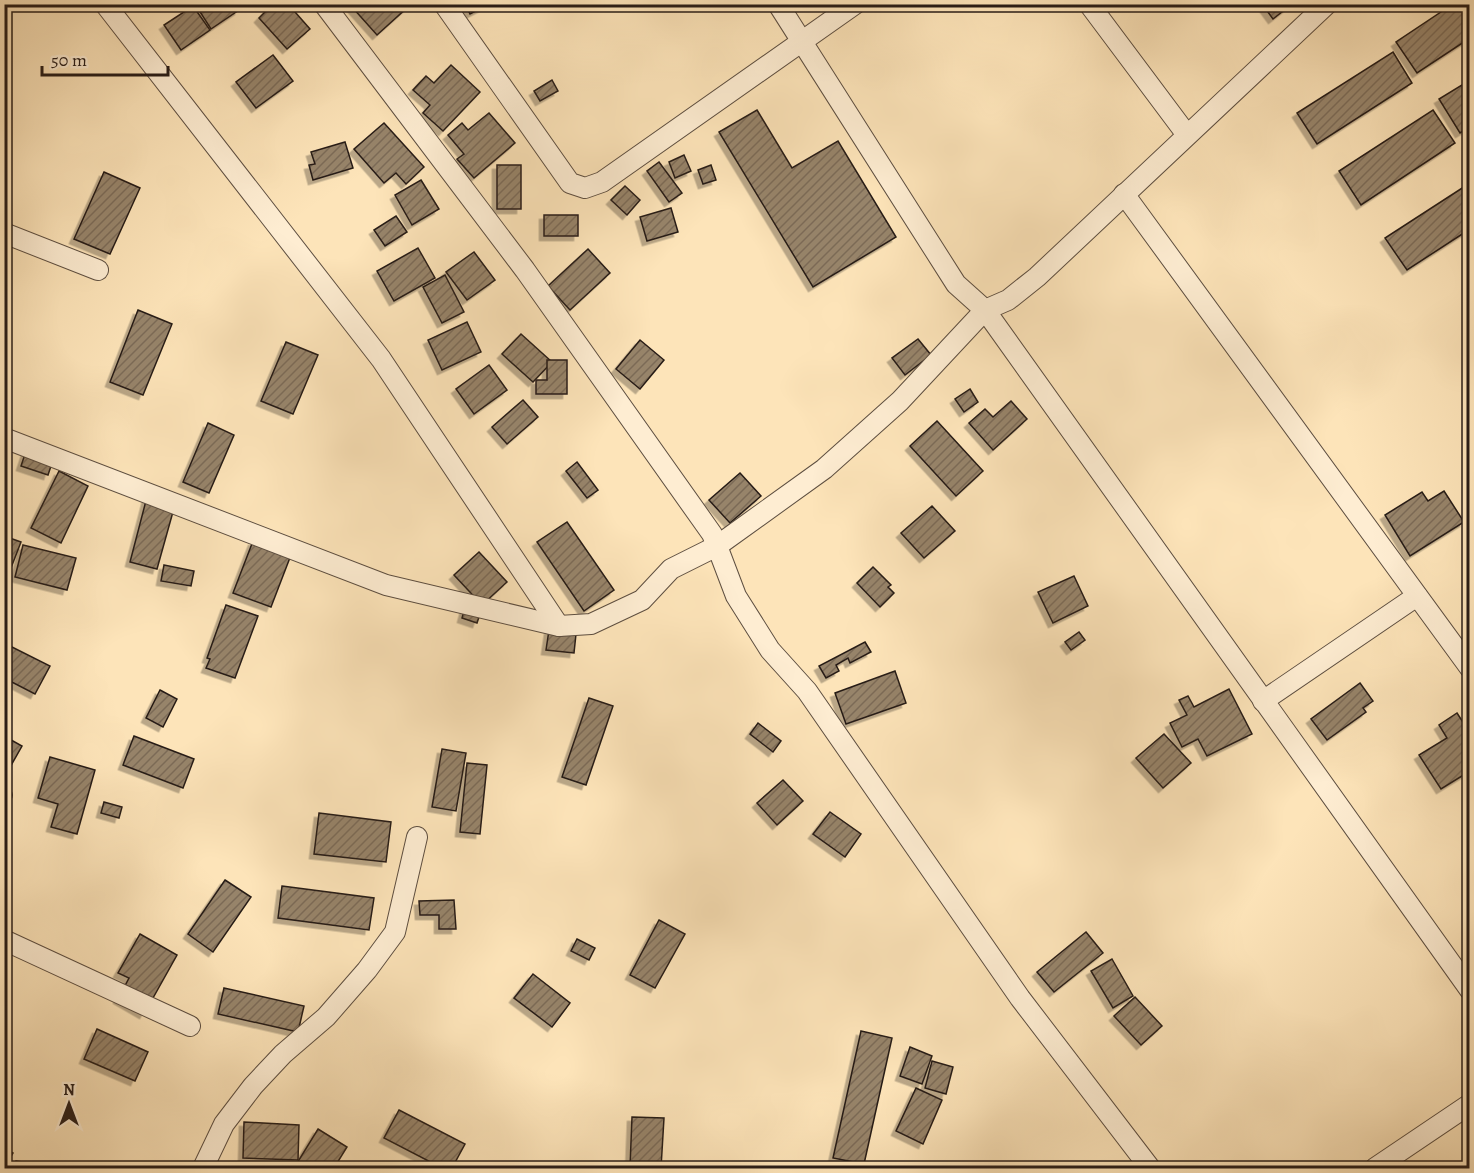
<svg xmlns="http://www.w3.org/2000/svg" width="1474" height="1173" font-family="Alegreya,serif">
<defs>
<pattern id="building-hatch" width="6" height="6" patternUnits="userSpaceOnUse" patternTransform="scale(1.5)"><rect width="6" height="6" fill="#97846b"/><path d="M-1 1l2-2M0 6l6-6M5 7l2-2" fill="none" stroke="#7b6b57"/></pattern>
<filter id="shadow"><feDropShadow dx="-4.5" dy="4.5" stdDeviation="0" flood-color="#0004"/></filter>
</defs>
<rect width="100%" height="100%" fill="#fde4b9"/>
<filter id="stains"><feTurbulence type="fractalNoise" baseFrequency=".00333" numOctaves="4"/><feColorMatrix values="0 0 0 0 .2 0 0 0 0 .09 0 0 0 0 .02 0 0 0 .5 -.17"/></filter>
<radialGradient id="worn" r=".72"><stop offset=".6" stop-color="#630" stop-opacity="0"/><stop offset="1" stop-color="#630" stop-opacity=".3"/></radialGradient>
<g fill="url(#building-hatch)" stroke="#281c17" stroke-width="1.5" filter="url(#shadow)">
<path d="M195,4h40l4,6 -28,19z"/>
<path d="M273,4h15l22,25 -23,20 -28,-31z"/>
<path d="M355,4h53l1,2 -32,29 -25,-28z"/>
<path d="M465,4h24l-19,10z"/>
<path d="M1262,4h30l-19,15z"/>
<path d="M1453,4h17v34l-53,35 -21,-31z"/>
<path d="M193,6l17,24 -29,20 -17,-25z"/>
<path d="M1393,52l19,31 -95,61 -20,-31z"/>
<path d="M273,55l20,26 -37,27 -20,-26z"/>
<path d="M451,65l29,27 -37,39 -20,-18 7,-8 -17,-15 13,-14 8,7z"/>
<path d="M552,80l6,11 -18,10 -6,-10z"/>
<path d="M1470,80v47l-10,6 -21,-34z"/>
<path d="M757,110l35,58 46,-27 58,96 -83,50 -94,-155z"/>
<path d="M1433,110l22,33 -94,62 -22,-34z"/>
<path d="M489,113l26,30 -41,35 -17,-19 7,-5 -16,-19 14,-12 6,7z"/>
<path d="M384,123l40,44 -18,17 -10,-11 -12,10 -30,-34z"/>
<path d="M345,142l8,26 -40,12 -4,-15 6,-1 -4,-12z"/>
<path d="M684,155l7,16 -16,7 -6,-16z"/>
<path d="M659,162l23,31 -13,9 -22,-31z"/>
<rect x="497" y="165" width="24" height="44"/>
<path d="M711,165l5,15 -13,4 -5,-14z"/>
<path d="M104,172l36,16 -30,66 -36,-15z"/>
<path d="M421,180l18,29 -27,16 -17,-30z"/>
<path d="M1470,183v46l-63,41 -22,-32z"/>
<path d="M625,186l15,14 -13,15 -16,-15z"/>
<path d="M671,208l7,24 -31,9 -7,-24z"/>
<rect x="544" y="215" width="34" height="21"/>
<path d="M396,216l11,16 -22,14 -11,-16z"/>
<path d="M418,248l17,30 -41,23 -17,-30z"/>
<path d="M588,249l22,24 -40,37 -22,-24z"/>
<path d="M474,252l21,28 -28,20 -21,-28z"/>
<path d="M445,275l19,37 -22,11 -19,-36z"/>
<path d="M138,310l34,14 -29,71 -33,-13z"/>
<path d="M467,322l14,30 -39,18 -14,-30z"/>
<path d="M521,334l31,28 -19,20 -31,-28z"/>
<path d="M918,339l13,16 -26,20 -13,-17z"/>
<path d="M640,340l24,20 -24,29 -24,-20z"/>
<path d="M286,342l32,13 -25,59 -32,-13z"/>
<path d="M547,360h20v34h-31v-14h11z"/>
<path d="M489,365l18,25 -33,24 -18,-25z"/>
<path d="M970,389l8,13 -14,10 -9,-13z"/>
<path d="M523,400l15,17 -31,27 -15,-17z"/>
<path d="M1011,401l16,18 -34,31 -24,-27 16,-14 8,8z"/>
<path d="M937,421l46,50 -27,25 -46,-50z"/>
<path d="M208,423l26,12 -25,58 -26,-11z"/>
<path d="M26,451l27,9 -5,15 -27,-9z"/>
<path d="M577,462l21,28 -11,8 -21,-27z"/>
<path d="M59,471l29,15 -27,57 -30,-15z"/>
<path d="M740,473l21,23 -31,27 -21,-23z"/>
<path d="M1444,491l20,31 -54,34 -25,-41 37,-23 6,9z"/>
<path d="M148,493l28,8 -19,68 -27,-7z"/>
<path d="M932,506l23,25 -31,27 -23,-25z"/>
<path d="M567,522l47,68 -30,21 -47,-69z"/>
<path d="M4,536l17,6 -17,44z"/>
<path d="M253,541l38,14 -20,52 -38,-14z"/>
<path d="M23,545l53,13 -9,32 -52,-13z"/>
<path d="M479,552l28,30 -25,23 -28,-30z"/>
<path d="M164,565l30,6 -3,15 -30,-5z"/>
<path d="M873,567l18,18 -3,2 6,6 -14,14 -23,-24z"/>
<path d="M1074,576l14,30 -35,17 -15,-31z"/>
<path d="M467,600l16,5 -6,18 -15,-5z"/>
<path d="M226,605l32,11 -23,62 -29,-10 4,-9 -3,-1z"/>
<path d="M549,630l27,4 -2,19 -28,-3z"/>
<path d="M1079,632l6,8 -14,10 -6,-8z"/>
<path d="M865,642l6,10 -21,11 -2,-5 -12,7 3,6 -13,7 -7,-12z"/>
<path d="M4,643l46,23 -15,28 -31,-16z"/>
<path d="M895,671l11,32 -60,21 -11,-31z"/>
<path d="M1360,683l13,18 -10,7 3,4 -39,28 -16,-21z"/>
<path d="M1229,689l23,45 -45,22 -9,-17 -16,8 -12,-24 17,-8 -8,-15 9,-4 6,11z"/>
<path d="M160,690l17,9 -14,28 -17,-9z"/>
<path d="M589,698l24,8 -27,79 -24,-8z"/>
<path d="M1457,713l13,20v38l-29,18 -22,-34 28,-17 -8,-13z"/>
<path d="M758,723l23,18 -8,11 -23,-18z"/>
<path d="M1164,734l27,29 -28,25 -27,-30z"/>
<path d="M4,736l18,10 -18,32z"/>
<path d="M134,736l60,23 -11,29 -60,-23z"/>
<path d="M442,749l24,4 -10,58 -24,-4z"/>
<path d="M50,757l45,13 -18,64 -26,-7 7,-23 -20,-6z"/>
<path d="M467,763l20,2 -7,69 -20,-2z"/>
<path d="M783,780l20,21 -26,24 -20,-22z"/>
<path d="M104,802l18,5 -3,11 -18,-5z"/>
<path d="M830,812l31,22 -16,23 -32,-23z"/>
<path d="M319,813l72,9 -5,40 -72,-8z"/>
<path d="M225,880l26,17 -38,55 -25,-18z"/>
<path d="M282,886l92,12 -5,32 -91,-12z"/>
<path d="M454,900l2,29h-17v-14h-19l-1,-14z"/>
<path d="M659,920l26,14 -30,54 -25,-13z"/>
<path d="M1086,932l17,21 -49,39 -17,-20z"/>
<path d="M140,934l37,21 -33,59 -26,-15 11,-21 -11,-5z"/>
<path d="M577,939l18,9 -6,12 -18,-9z"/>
<path d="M1112,959l21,37 -20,12 -22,-37z"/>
<path d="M533,974l37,29 -18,24 -38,-29z"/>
<path d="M224,988l80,18 -6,26 -80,-18z"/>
<path d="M1135,997l27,29 -21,19 -27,-29z"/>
<path d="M97,1029l51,23 -13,29 -51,-22z"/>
<path d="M861,1031l31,7 -28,126 -31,-6z"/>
<path d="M910,1047l22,9 -10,28 -22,-8z"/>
<path d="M932,1061l21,6 -7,27 -21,-6z"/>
<path d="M916,1088l26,12 -19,44 -27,-13z"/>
<path d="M399,1110l66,34 -13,24h-10l-58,-30z"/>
<path d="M632,1117l32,1 -3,50 -31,-1z"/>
<path d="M244,1122l55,3 -1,35 -55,-2z"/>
<path d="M318,1129l29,18 -13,21h-40z"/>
<path d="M4,1148l9,5 -9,15z"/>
<path d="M16,1161l47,7h-48z"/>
</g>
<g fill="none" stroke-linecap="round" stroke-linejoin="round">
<g stroke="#5d4e40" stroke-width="14">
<path id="lane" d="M4,797l2,-2"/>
</g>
<g stroke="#5d4e40" stroke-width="22">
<g id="street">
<path d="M105,4l276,355 178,267"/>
<path d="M324,4l201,266 187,264 5,12 107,-77 76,-68 85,-91 485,680"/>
<path d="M444,4l126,179 15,5 17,-6 253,-178"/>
<path d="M778,4l178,280 29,26 23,-10 29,-23 290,-273"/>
<path d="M1089,4l98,131"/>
<path d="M1124,194l346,474"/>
<path d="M4,233l94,37"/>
<path d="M4,438l382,147 173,41 32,-2 51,-24 29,-31 46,-23 19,50 34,54 37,41 213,307 130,170"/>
<path d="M1263,701l154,-105"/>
<path d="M4,940l186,86"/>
<path d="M203,1168l21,-44 29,-38 30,-32 43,-37 41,-47 28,-38 22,-95"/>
<path d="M1375,1168l95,-64"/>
</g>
</g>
<use href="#lane" stroke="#feedd2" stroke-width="10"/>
<use href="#street" stroke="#feedd2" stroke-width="20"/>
</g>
<rect width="1474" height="1173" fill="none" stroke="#fde4b9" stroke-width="24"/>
<rect x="6" y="6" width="1462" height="1161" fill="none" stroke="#281c17" stroke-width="3"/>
<rect x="12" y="12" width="1450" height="1149" fill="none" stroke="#281c17" stroke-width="1.5"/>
<g transform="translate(69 1104)" stroke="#feedd2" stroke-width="4.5" paint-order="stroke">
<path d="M0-4.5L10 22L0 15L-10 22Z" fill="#281c17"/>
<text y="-9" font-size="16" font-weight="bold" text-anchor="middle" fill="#281c17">N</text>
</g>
<path d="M42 66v9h126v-9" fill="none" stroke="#281c17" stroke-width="3"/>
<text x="51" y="66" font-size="18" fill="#281c17" stroke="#feedd2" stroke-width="4.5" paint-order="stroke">50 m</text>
<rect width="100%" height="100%" filter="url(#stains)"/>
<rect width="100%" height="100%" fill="url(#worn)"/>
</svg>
